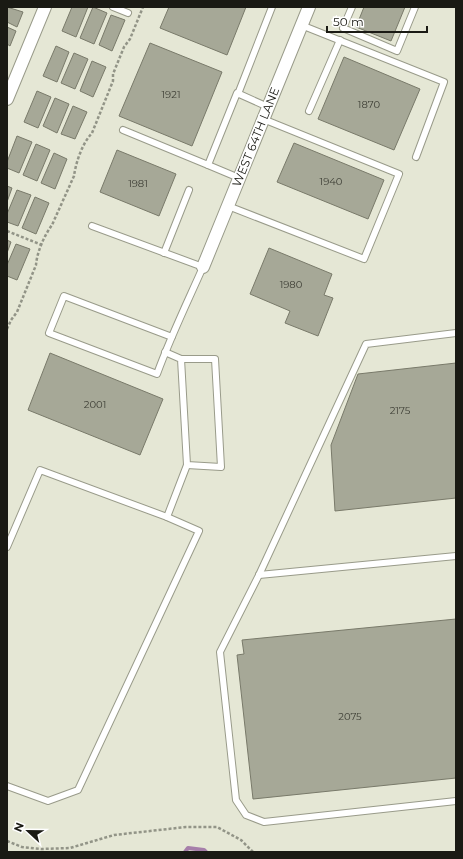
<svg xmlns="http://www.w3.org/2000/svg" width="463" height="859" font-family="Montserrat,sans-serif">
<rect width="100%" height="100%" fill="#e5e7d5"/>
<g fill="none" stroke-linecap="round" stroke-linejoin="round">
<path stroke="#a67faa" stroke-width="4" d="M185,852l3,-4 16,2 2,2"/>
</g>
<g fill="#a6a897" stroke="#797a6a">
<path d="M7,7l16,5 -6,15 -10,-5z"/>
<path d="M72,7h16l-12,30 -14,-6z"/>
<path d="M93,7l14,6 -13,31 -14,-6z"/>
<path d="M169,7h77l-19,48 -67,-27z"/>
<path d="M364,7h41l-14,34 -35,-14z"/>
<path d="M111,15l14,5 -13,31 -13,-6z"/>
<path d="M7,27l9,4 -6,15 -3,-2z"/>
<path d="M150,43l72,29 -30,74 -73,-30z"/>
<path d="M56,46l13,6 -12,30 -14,-6z"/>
<path d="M74,53l14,6 -13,30 -14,-6z"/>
<path d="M344,57l76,32 -26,61 -76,-31z"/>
<path d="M92,61l14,6 -13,30 -13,-6z"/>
<path d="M37,91l14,6 -13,31 -14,-6z"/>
<path d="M55,98l14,6 -12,29 -14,-7z"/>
<path d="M73,106l14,6 -12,27 -14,-5z"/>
<path d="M17,136l15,6 -13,31 -12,-5v-6z"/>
<path d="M294,143l90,37 -16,39 -91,-37z"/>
<path d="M36,144l14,6 -13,31 -14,-6z"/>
<path d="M117,150l59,24 -17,42 -59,-24z"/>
<path d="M54,153l13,6 -12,30 -14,-6z"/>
<path d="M7,186l5,2 -5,14z"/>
<path d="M17,190l14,5 -13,31 -11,-4v-8z"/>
<path d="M35,197l14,6 -13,31 -14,-6z"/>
<path d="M7,240l4,2 -4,11z"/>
<path d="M16,244l14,5 -13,31 -10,-4v-11z"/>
<path d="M269,248l63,26 -8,21 9,3 -15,38 -33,-13 5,-12 -40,-17z"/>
<path d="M50,353l113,46 -23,56 -112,-45z"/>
<path d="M456,363v135l-121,13 -4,-66 27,-71z"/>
<path d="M456,619v159l-203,21 -16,-144 7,-1 -2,-14z"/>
</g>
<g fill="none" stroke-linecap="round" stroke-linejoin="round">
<g stroke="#999b8a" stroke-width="8">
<g id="service">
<path d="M113,7l15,6"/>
<path d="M352,7l-9,21 54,23 18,-44"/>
<path d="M301,25l143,57 -28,75"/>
<path d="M238,94l34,-87"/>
<path d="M309,111l31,-71"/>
<path d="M123,130l85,35 29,-72 31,14"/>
<path d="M208,165l31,13"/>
<path d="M228,206l136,53 35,-85 -136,-55"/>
<path d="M92,226l111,41c-16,36 -33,71 -46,107l-108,-41 15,-37 108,41"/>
<path d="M164,253l25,-63"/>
<path d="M456,333l-90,11 -107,231 -39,77 16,148 10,15 18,7 192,-21"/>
<path d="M165,352l16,7 6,106 34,2 -6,-108h-34"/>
<path d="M167,517l20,-52"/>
<path d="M7,547l33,-77 127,47 32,14 -121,259 -30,11 -41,-15"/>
<path d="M259,575l197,-19"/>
</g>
</g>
<g stroke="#999b8a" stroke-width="14">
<g id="minor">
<path d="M7,99l38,-92"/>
<path d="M203,267l106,-260"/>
</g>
</g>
<g stroke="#929487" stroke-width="2.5" stroke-dasharray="3 2" stroke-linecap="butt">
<path d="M7,231l35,14"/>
<path d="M7,329l4,-9 6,-8 19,-47c1,-13 8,-29 16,-40l22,-49c2,-14 8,-32 18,-43l21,-52v-7l11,-27 6,-8 13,-32"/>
<path d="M7,841l15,6 19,2 29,-1 44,-13 72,-8h31l24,13 12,12"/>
</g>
<use href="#service" stroke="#fff" stroke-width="6"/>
<use href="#minor" stroke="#fff" stroke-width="12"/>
</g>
<g text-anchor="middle" stroke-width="3" stroke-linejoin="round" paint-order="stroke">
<g font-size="10" fill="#3d3e35">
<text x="171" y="98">1921</text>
<text x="369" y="108">1870</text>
<text x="331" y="185">1940</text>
<text x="138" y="187">1981</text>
<text x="291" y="288">1980</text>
<text x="95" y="408">2001</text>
<text x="400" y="414">2175</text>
<text x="350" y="720">2075</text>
</g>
<g font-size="12" fill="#1a1a14" stroke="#fff">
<text transform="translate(256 137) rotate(-68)" y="4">WEST 64TH LANE</text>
</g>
</g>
<rect width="463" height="859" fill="none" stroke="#1a1a14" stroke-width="16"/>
<g transform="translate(28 831) rotate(292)" stroke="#ffffff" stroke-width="3" paint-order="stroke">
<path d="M0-3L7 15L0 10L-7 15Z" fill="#1a1a14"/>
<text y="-6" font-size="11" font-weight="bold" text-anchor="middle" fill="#1a1a14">N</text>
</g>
<path d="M327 26v6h100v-6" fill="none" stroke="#1a1a14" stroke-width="2"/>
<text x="333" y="26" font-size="12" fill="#1a1a14" stroke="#ffffff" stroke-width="3" paint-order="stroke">50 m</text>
</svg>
